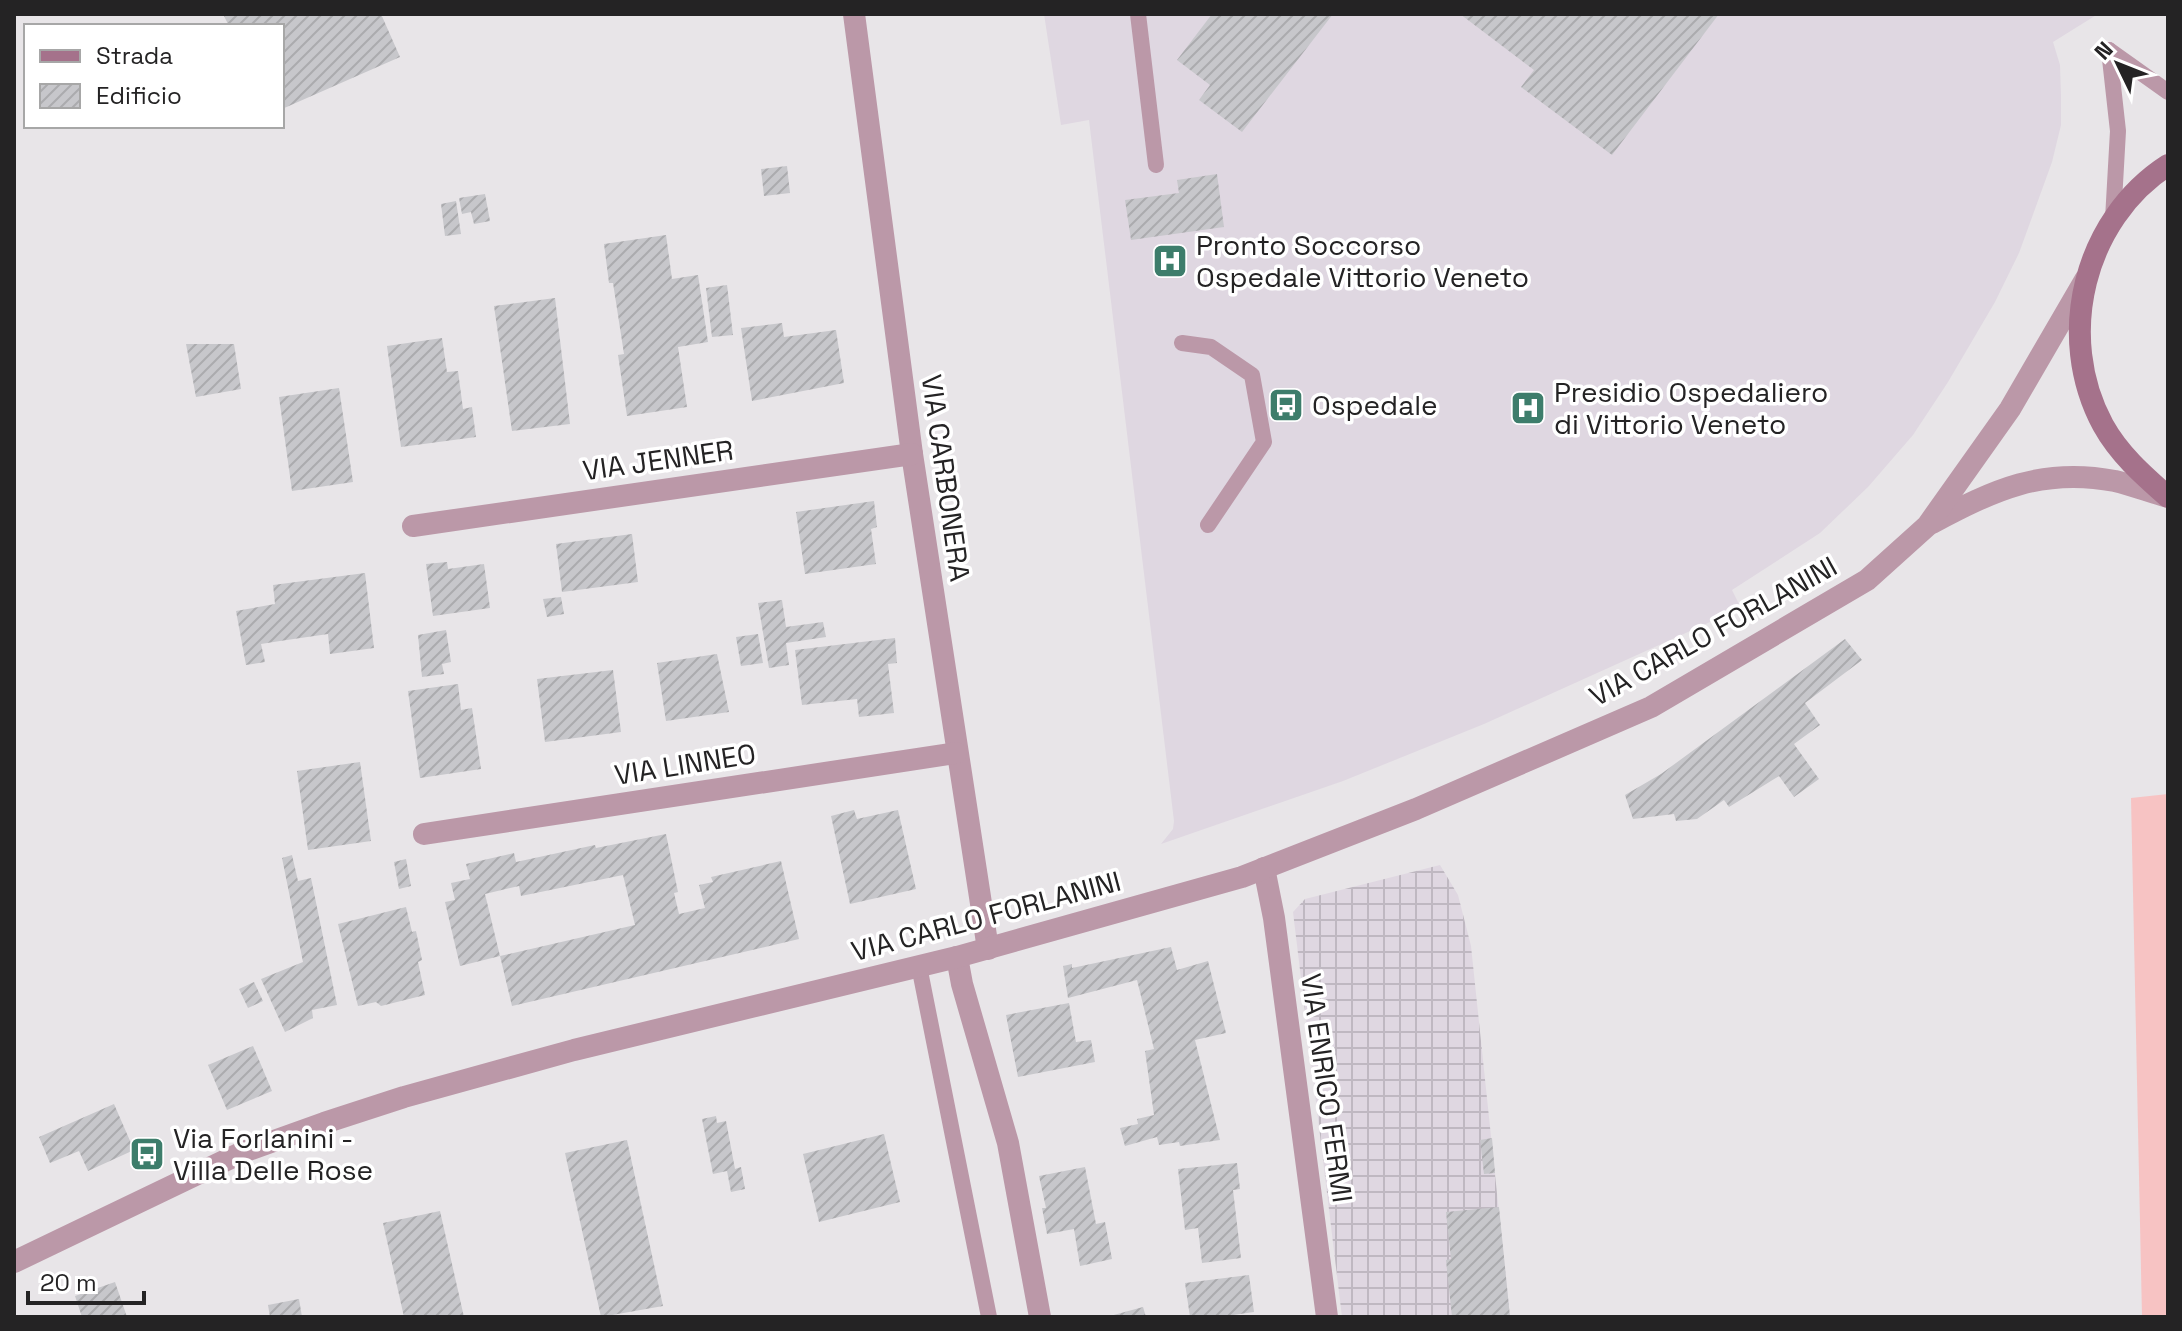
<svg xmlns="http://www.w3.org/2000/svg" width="2182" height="1331" font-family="'Space Grotesk',sans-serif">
<defs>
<pattern id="industrial-grid" width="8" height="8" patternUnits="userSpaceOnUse" patternTransform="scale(2)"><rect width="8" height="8" fill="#dfd7e1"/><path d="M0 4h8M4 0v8" fill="none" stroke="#bfb8c1"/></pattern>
<pattern id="building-hatch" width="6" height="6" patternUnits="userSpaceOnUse" patternTransform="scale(2)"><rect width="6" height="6" fill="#c7c7cb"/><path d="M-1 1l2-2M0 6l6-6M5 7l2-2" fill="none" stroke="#ababae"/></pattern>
</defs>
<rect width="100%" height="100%" fill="#e8e5e8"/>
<path fill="#dfd7e1" d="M1044,14h1054l-45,28 7,23 1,31v29l-9,37 -33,91 -24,49 -47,80 -35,53 -45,52 -48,46 -88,57 9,18 -257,116 -141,57 -182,63 12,-15 1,-8 -85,-701 -28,5z"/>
<path fill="url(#industrial-grid)" d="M1440,865l18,30 13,51 39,371h-168l-49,-405 12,-13z"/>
<path fill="#f7c3c3" d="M2168,794v523h-26l-11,-519z"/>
<g fill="url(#building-hatch)" fill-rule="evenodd">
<path d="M223,14h158l19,43 -118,52v-83h-53z"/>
<path d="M1212,14h121l-91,118 -43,-32 11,-15 -33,-25z"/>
<path d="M1460,14h259l-107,141 -91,-68 13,-17z"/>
<path d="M787,166l3,27 -26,3 -3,-27z"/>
<path d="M1217,174l7,53 -93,13 -6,-40 54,-7 -2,-13z"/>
<path d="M485,194l5,27 -16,3 -3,-12 -9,2 -3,-16z"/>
<path d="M456,201l5,33 -16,2 -4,-32z"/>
<path d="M666,235l6,44 26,-4 10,67 -30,5 9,60 -60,9 -9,-61 6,-1 -11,-71h-4l-5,-39z"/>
<path d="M727,285l6,50 -21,2 -6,-49z"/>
<path d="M555,298l15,126 -58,7 -18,-125z"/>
<path d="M782,323l2,14 52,-7 8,53 -92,18 -11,-73z"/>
<path d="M442,338l5,34 11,-1 5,38 9,-2 4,30 -75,10 -14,-101z"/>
<path d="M186,344h48l7,45 -45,8z"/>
<path d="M339,388l14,94 -61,9 -13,-94z"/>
<path d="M874,501l3,26 -6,2 5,35 -71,10 -9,-62z"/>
<path d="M632,534l6,48 -76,10 -6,-48z"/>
<path d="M447,562l1,7 36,-5 6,44 -57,8 -7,-52z"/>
<path d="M365,573l9,75 -44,6 -2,-20 -48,7 -19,3 4,18 -19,3 -10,-54 39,-7 -2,-19z"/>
<path d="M561,597l3,17 -17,3 -4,-18z"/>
<path d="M782,600l4,27 37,-5 3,15 -40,6 3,22 -20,3 -11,-65z"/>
<path d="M446,630l5,32 -9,2 2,10 -22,3 -4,-42z"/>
<path d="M758,634l5,29 -22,3 -5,-29z"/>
<path d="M895,638l2,25 -9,1 6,49 -35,4 -2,-18 -55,6 -7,-55z"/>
<path d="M1845,639l17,21 -57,43 15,22 -26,19 25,35 -25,18 -15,-21 -50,31 -5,-7 -27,19 -21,2 -2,-7 -41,5 -8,-24 36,-21z"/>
<path d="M717,654l12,58 -63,9 -9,-58z"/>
<path d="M613,670l8,62 -76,10 -8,-63z"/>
<path d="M458,684l3,26 11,-2 9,61 -61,9 -12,-87z"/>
<path d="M360,762l11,79 -63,9 -11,-79z"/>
<path d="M854,810l3,9 41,-9 18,79 -66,15 -19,-88z"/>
<path d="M666,834l12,58 -4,1 5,21 26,-6 -6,-23 14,-3 -2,-5 70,-16 18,78 -287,67 -12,-50 -40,10 -15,-64 10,-2 -4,-17 19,-4 -4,-15 48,-11 2,9 79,-17 1,3zM623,875l12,50 -135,31 -15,-62 34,-8 2,10z"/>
<path d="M292,855l6,26 13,-3 26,127 -25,5 1,8 -28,14 -24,-53 42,-17 -21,-104z"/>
<path d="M406,859l5,27 -12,3 -5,-27z"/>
<path d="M406,907l6,25 4,-1 6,29 -4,2 7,33 -44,11 -5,-4 -18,4 -20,-82z"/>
<path d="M1171,947l6,23 31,-9 18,72 -31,7 25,100 -40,6 -1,-4 -20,3 -2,-8 -32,9 -5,-18 18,-4 -1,-5 17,-4 -9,-64 9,-2 -17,-69 -69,18 -5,-32 9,-2v4z"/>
<path d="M254,982l9,19 -15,7 -9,-19z"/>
<path d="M1069,1003l7,39 15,-2 4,22 -77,15 -12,-62z"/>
<path d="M253,1046l19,45 -45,19 -19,-45z"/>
<path d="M114,1104l20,46 -46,21 -9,-20 -29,12 -11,-26z"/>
<path d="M716,1116l1,7 9,-2 9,48 6,-2 4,22 -14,3 -4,-21 -14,3 -11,-55z"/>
<path d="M884,1134l16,68 -81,20 -16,-68z"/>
<path d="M1492,1138l3,35 -11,1 -4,-34z"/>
<path d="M627,1140l36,166 -62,11 -36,-164z"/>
<path d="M1237,1163l3,26 -7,1 8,68 -39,5 -4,-35 -13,2 -7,-61z"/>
<path d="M1085,1167l11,57 9,-2 7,37 -32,7 -6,-37 -27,5 -5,-26h4l-7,-32z"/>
<path d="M1499,1207l11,110h-58l-6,-57 5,-1 -5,-47z"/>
<path d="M440,1211l24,106h-60l-21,-94z"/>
<path d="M1249,1275l5,37 -35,5h-29l-5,-34z"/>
<path d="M115,1282l12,35h-45l-7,-21z"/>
<path d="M299,1299l3,18h-32l-2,-12z"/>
<path d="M1143,1307l3,10h-35l-1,-1z"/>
</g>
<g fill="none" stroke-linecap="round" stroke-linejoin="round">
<g stroke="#bb98a8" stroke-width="16">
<path d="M1138,14l18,151"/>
<path d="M2109,50l9,81 -5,88"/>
<path d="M2109,50l59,42"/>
<path d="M1182,343l29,4 41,28 12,67 -56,83"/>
<path d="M919,966l70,351"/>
</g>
<g stroke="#bb98a8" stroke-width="22">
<path d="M854,14l58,440 76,495"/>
<path d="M413,526l499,-72"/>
<path d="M424,834l532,-81"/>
<path d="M1264,868l10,50 53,399"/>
<path d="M957,957l5,27 46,159 32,174"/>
</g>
<g stroke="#bb98a8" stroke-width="22">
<path d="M1932,523c62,-33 110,-56 183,-42 17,4 35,11 53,16"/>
<path d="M14,1262l229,-110 81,-29 80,-26 170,-47 383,-93 285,-80 174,-68 235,-102 216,-127 60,-54 83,-117 75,-129"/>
</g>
<path stroke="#a5728b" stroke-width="22" d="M2168,165c-84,54 -113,171 -65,260 16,29 40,50 65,72"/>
</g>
<defs>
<g id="hospital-square" transform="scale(1.8)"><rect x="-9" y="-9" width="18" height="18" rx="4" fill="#3d7d6b" stroke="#fff"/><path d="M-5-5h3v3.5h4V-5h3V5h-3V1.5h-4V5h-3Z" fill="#fff"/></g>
<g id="bus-square" transform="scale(1.8)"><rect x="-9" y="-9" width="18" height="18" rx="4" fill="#3d7d6b" stroke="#fff"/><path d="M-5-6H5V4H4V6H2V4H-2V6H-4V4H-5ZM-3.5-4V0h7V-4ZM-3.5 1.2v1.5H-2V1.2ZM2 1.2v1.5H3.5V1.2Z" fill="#fff"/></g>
</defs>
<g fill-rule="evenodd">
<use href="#hospital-square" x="1170" y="261"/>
<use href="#bus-square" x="1286" y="405"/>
<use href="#hospital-square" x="1528" y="408"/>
<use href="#bus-square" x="147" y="1154"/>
</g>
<g text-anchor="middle" stroke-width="7" stroke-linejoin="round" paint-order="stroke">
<g font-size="28" fill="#242324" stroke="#fff" text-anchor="start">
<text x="1196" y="255">Pronto Soccorso<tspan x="1196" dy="32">Ospedale Vittorio Veneto</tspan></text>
<text x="1554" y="402">Presidio Ospedaliero<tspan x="1554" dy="32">di Vittorio Veneto</tspan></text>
<text x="1312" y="415">Ospedale</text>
<text x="173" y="1148">Via Forlanini -<tspan x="173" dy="32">Villa Delle Rose</tspan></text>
</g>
<g font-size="28" fill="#242324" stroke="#fff">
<text transform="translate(658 460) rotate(-8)" y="10">VIA JENNER</text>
<text transform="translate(946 478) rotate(82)" y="10">VIA CARBONERA</text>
<text transform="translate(1713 631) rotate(-29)" y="10">VIA CARLO FORLANINI</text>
<text transform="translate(685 764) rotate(-9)" y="10">VIA LINNEO</text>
<text transform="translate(986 916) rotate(-15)" y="10">VIA CARLO FORLANINI</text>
<text transform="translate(1327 1088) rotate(82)" y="10">VIA ENRICO FERMI</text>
</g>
</g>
<rect width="2182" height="1331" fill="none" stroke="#242324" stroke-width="32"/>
<rect x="24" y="24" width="260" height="104" fill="#ffffff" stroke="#a7a7a7" stroke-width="2"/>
<rect x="40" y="50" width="40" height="12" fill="#a5728b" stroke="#a7a7a7" stroke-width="2"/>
<text x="96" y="64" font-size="24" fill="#242324">Strada</text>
<rect x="40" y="84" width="40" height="24" fill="url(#building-hatch)" stroke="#a7a7a7" stroke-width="2"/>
<text x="96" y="104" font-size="24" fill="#242324">Edificio</text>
<g transform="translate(2118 64) rotate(313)" stroke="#ffffff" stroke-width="6" paint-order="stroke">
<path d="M0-6L14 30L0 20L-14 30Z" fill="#242324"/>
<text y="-12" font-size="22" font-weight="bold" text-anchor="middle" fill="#242324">N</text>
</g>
<path d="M28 1291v12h116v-12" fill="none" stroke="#242324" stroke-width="4"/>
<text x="40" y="1291" font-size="24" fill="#242324" stroke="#ffffff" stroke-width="6" paint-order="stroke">20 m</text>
</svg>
